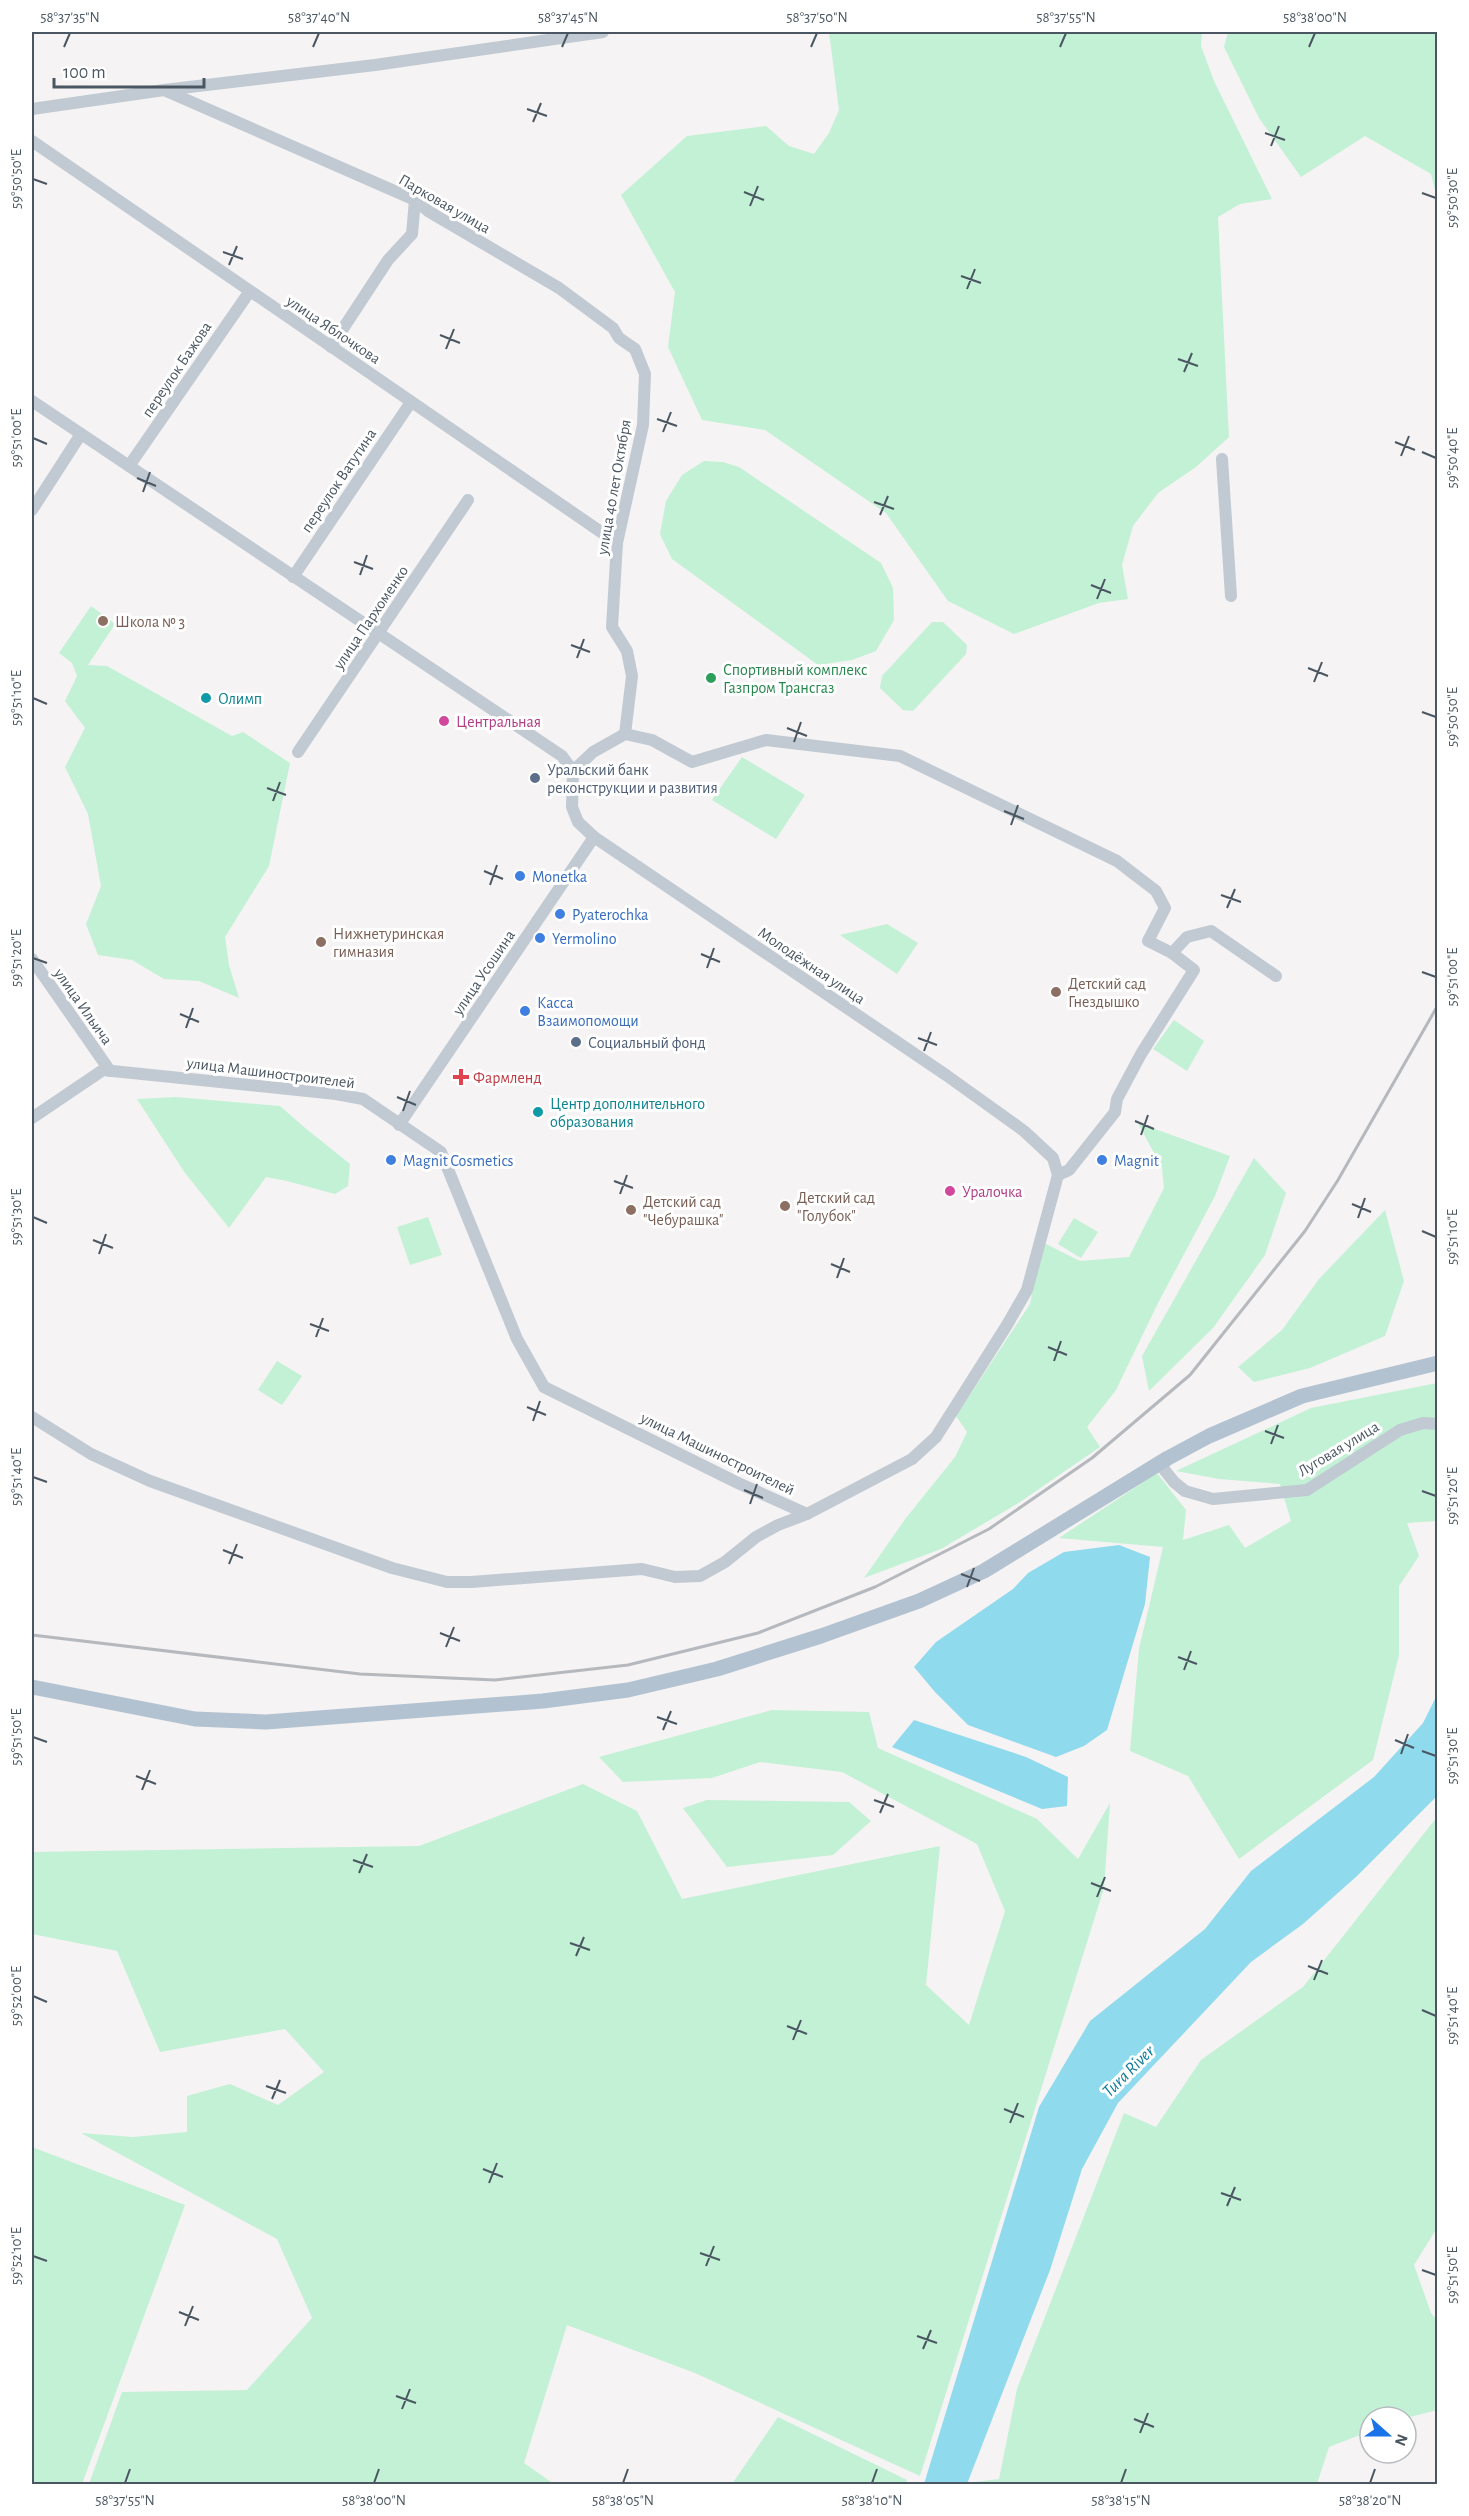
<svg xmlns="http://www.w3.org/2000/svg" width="1469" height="2516" font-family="'Alegreya Sans',sans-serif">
<rect width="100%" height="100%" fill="#f5f3f3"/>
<g fill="#c3f1d5">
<path d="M829,32h373l-1,14 13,35 58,118 -32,5 -22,13 11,220 -33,30 -38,26 -25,33 -11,39 6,34 -29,4 -85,31 -66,-33 -62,-88 -121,-83 -63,-10 -34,-73 7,-55 -54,-97 66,-59 79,-10 23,20 25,8 15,-21 10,-23z"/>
<path d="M1228,32h209v166l-6,-24 -66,-38 -64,41 -42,-59 -35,-71z"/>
<path d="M704,461l19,1 16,5 142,96 12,25 1,32 -18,31 -24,9 -34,5 -146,-106 -12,-25 6,-33 16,-26z"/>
<path d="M91,606l24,18 -27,41 19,1 125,70 11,-4 47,31 -21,103 -44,71 4,28 10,33 -40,-17 -35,-2 -32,-19 -34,-5 -12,-31 15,-38 -13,-72 -23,-47 20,-39 -20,-27 12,-25 -5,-13 -13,-10z"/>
<path d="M932,622h11l24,23 -1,9 -53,57 -10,-1 -23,-22 2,-12z"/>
<path d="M742,757l63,38 -29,44 -64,-39z"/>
<path d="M887,924l31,19 -21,31 -57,-39z"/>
<path d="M1174,1020l30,21 -17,30 -34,-22z"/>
<path d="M176,1097l104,9 24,21 46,37 -2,22 -13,8 -48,-13 -21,-4 -37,51 -44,-55 -48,-74z"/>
<path d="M1138,1123l92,33 -15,40 -57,107 -42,87 -29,37 13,20 -80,55 -79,47 -77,29 42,-60 49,-61 12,-25 -11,-16 74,-112 12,-62 38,19 49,-4 35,-69 -2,-20z"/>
<path d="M1254,1158l32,35 -21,62 -52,73 -64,63 -7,-35z"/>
<path d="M1385,1210l19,71 -19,55 -75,32 -56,14 -16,-15 44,-37 37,-51z"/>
<path d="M428,1217l14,38 -32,10 -13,-38z"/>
<path d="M1074,1218l24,14 -17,26 -23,-14z"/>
<path d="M277,1361l25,15 -20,29 -24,-15z"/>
<path d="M1437,1383v138l-30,2 12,33 -20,30v69l-26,105 -134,99 -51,-83 -58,-25 9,-102 24,-102 -104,-9 98,-65 29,37 -3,30 46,-15 16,23 46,-27 -11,-37 -61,-5 -43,-8 135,-63z"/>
<path d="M772,1710l97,2 9,36 159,71 41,40 32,-56 -6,85 -184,588 -225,-103 -128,-48 -43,138 30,21h-465l33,-92 125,-2 65,-72 -35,-79 -196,-106 52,4 54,-5v-36l43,-12 48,21 46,-33 -39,-43 -125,23 -43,-101 -85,-17v-82l387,-6 164,-62 54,27 45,88 258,-53 -14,139 43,40 36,-114 -28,-67 -135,-72 -82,-10 -48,16 -89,4 -24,-25z"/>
<path d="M707,1800l142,2 22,19 -38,34 -106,12 -44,-59z"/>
<path d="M1437,1817v411l-23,37 17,48 6,7v90l-31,8 -36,-1v14l-41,16 -12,37h-342v-2l24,-3 18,-90 107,-276 32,14 45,-67 102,-73z"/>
<path d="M32,2147l153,58 -103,279h-50z"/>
<path d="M778,2417l129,63 -1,4h-174z"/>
</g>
<g fill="#90daee">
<path d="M1119,1545l31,12 -5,47 -38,126 -23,16 -28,11 -88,-32 -33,-33 -21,-25 22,-25 77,-53 15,-16 36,-21z"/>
<path d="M1437,1695v101l-80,80 -54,48 -52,38 -133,141 -36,66 -32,101 -83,214h-43l115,-377 51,-86 115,-92 46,-58 123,-94 49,-54z"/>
<path d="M914,1720l112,37 42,20 -1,29 -25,3 -150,-62z"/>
</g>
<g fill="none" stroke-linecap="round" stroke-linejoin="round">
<g stroke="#c1cad2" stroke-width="12">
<path d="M164,90l251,110 13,11 131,77 54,40 6,10 16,11 10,25 -2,51 -26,118 -5,84 15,24 5,25 -7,58"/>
<path d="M32,109l132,-19 211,-25 228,-33"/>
<path d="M32,141l585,402"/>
<path d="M331,347l57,-87 24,-26 3,-34"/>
<path d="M32,401l530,355 11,15 -1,36 6,15 16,15 352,238 78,56 29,27 5,17"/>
<path d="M1222,459l9,137"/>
<path d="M129,466l121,-175"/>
<path d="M32,510l49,-76"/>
<path d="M293,577l118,-175"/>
<path d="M298,752l170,-252"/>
<path d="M573,771l20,-19 32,-18"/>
<path d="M1172,953l15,-16 24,-6 65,45"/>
<path d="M32,959l78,112"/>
<path d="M32,1118l71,-48 233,24 27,5 78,53 76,187 27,48 194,96 69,31 105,-55 24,-22 71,-112 20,-35 31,-115 11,-5 46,-58 2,-13 24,-45 53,-84 -22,-17 -24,-12 17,-33 -9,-17 -39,-30 -217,-105 -134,-16 -74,22 -40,-22 -27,-6"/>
<path d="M399,1125l195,-288"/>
<path d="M32,1417l59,37 59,27 242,87 55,14h24l171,-13 33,8 25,-1 25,-14 31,-25 22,-12 29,-11"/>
<path d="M1159,1463l15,19 11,9 28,8 94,-9 93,-60 23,-7 15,1"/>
</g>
<path stroke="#b3c2d1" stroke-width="15" d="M32,1687l163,32 71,3 277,-21 85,-11 89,-21 104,-33 98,-35 65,-30 184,-113 41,-22 93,-40 136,-33"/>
<path stroke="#b5b8bd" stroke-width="3" d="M32,1635l328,39 135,6 133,-15 130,-32 117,-46 114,-58 103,-71 98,-83 115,-144 33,-51 100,-175"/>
</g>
<path fill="none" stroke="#4a5661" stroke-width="2" d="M64,47l6,-14M313,47l6,-14M562,47l6,-14M811,47l6,-14M1060,47l6,-14M1309,47l6,-14M527,109l20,7M533,122l8,-19M1265,133l20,7M1271,146l8,-20M33,179l14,5M744,192l20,8M1422,193l14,5M750,206l8,-20M223,252l20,7M229,265l8,-19M961,276l20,7M967,289l8,-20M440,335l20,8M446,349l8,-20M1178,359l20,7M1184,372l8,-19M657,419l20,7M663,432l8,-20M33,438l14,6M1395,442l20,8M1422,452l14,6M1401,456l8,-20M137,478l19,8M143,492l7,-20M874,502l20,7M880,515l8,-19M354,562l19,7M360,575l7,-20M1091,585l20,8M1097,599l8,-20M571,645l19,7M577,658l7,-19M1308,668l20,8M1314,682l8,-20M33,698l14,6M1422,712l14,5M787,728l20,8M794,742l7,-20M267,788l19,7M273,801l7,-19M1004,811l20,8M1011,825l7,-20M484,871l19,8M490,885l7,-20M1221,895l20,7M1227,908l8,-19M701,954l19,8M33,958l14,5M707,968l7,-20M1422,972l14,5M180,1014l19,8M186,1028l7,-20M918,1038l19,7M924,1051l7,-19M397,1097l19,8M403,1111l7,-20M1135,1121l19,8M1141,1135l7,-20M614,1181l19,7M620,1194l7,-19M1352,1204l19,8M33,1217l14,6M1358,1218l7,-20M1422,1231l14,6M93,1240l20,8M99,1254l7,-20M831,1264l19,8M837,1278l7,-20M310,1324l19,7M316,1337l7,-19M1048,1347l19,8M1054,1361l7,-20M527,1407l19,8M533,1421l7,-20M1265,1431l19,7M1271,1444l7,-19M33,1477l14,5M744,1490l19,8M1422,1491l14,5M750,1504l7,-20M223,1550l20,8M229,1564l8,-20M961,1574l19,7M967,1587l7,-19M440,1633l20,8M446,1647l8,-20M1178,1657l19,7M1184,1670l7,-19M657,1717l20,7M663,1730l8,-19M33,1737l14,5M1395,1740l19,8M1422,1751l14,5M1401,1754l7,-20M136,1776l20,8M142,1790l8,-20M874,1800l20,7M880,1813l8,-19M353,1860l20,7M359,1873l8,-19M1091,1883l20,8M1097,1897l8,-20M570,1943l20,7M576,1956l8,-19M1308,1966l20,8M1314,1980l8,-20M33,1996l14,6M1422,2010l14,6M787,2026l20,8M793,2040l8,-20M266,2086l20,7M272,2099l8,-19M1004,2109l20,8M1010,2123l8,-20M483,2169l20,8M489,2183l8,-20M1221,2193l20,7M1227,2206l8,-19M700,2253l20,7M33,2256l14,5M706,2266l8,-20M1422,2270l14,5M179,2312l20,8M185,2326l8,-20M917,2336l20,7M923,2349l8,-19M396,2396l20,7M402,2409l8,-20M1134,2419l20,8M1140,2433l8,-20M125,2483l5,-14M374,2483l5,-14M623,2483l5,-14M872,2483l5,-14M1121,2483l5,-14M1370,2483l5,-14"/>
<g fill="#8d6e63" stroke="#fff" stroke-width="2">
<circle cx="103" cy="621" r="6"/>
<circle cx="321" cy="942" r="6"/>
<circle cx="1056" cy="992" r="6"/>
<circle cx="785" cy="1206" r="6"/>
<circle cx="631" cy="1210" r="6"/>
</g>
<circle fill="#2e9e5b" stroke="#fff" stroke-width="2" cx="711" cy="678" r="6"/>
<g fill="#0f9aa8" stroke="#fff" stroke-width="2">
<circle cx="206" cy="698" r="6"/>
<circle cx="538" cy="1112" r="6"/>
</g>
<g fill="#d1479c" stroke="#fff" stroke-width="2">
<circle cx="444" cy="721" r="6"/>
<circle cx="950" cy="1191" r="6"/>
</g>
<g fill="#5c6f8a" stroke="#fff" stroke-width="2">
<circle cx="535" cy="778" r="6"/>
<circle cx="576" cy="1042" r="6"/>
</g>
<g fill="#3f7fe0" stroke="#fff" stroke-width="2">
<circle cx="520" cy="876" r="6"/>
<circle cx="560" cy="914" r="6"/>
<circle cx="540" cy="938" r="6"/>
<circle cx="525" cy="1011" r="6"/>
<circle cx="391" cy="1160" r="6"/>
<circle cx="1102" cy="1160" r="6"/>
</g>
<path fill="#e0444e" stroke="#fff" stroke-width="2" d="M458 1068h6v6h6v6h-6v6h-6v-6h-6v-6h6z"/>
<g text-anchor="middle" stroke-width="6" stroke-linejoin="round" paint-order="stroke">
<g font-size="16" fill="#4a5661" stroke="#fff">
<text transform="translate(445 203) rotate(30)" y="6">Парковая улица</text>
<text transform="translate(334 329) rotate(34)" y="6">улица Яблочкова</text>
<text transform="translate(176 369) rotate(-56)" y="6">переулок Бажова</text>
<text transform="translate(338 480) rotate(-56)" y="6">переулок Ватутина</text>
<text transform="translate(613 487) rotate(-80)" y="6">улица 40 лет Октября</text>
<text transform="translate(370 617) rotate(-56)" y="6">улица Пархоменко</text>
<text transform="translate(812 965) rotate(34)" y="6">Молодёжная улица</text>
<text transform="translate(483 972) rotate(-56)" y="6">улица Усошина</text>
<text transform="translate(84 1006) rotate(55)" y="6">улица Ильича</text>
<text transform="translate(271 1072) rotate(7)" y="6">улица Машиностроителей</text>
<text transform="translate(1338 1448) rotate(-31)" y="6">Луговая улица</text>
<text transform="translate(718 1453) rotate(26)" y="6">улица Машиностроителей</text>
</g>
<g font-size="16" fill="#785e54" stroke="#fff" text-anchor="start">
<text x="115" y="627">Школа № 3</text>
<text x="333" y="939">Нижнетуринская<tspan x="333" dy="18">гимназия</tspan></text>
<text x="1068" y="989">Детский сад<tspan x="1068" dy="18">Гнездышко</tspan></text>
<text x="797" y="1203">Детский сад<tspan x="797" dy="18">"Голубок"</tspan></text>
<text x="643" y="1207">Детский сад<tspan x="643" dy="18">"Чебурашка"</tspan></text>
</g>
<g font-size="16" fill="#27864d" stroke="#fff" text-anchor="start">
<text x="723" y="675">Спортивный комплекс<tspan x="723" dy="18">Газпром Трансгаз</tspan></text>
</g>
<g font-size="16" fill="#0d838f" stroke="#fff" text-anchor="start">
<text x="218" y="704">Олимп</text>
<text x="550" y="1109">Центр дополнительного<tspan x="550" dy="18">образования</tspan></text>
</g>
<g font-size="16" fill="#b23c85" stroke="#fff" text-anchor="start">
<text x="456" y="727">Центральная</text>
<text x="962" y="1197">Уралочка</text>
</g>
<g font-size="16" fill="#4e5e75" stroke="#fff" text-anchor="start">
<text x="547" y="775">Уральский банк<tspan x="547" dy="18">реконструкции и развития</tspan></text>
<text x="588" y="1048">Социальный фонд</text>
</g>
<g font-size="16" fill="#366cbe" stroke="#fff" text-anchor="start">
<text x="532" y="882">Monetka</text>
<text x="572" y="920">Pyaterochka</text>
<text x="552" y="944">Yermolino</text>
<text x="537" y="1008">Касса<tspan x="537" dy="18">Взаимопомощи</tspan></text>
<text x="403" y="1166">Magnit Cosmetics</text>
<text x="1114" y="1166">Magnit</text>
</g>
<g font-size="16" fill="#be3a42" stroke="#fff" text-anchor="start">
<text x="473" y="1083">Фармленд</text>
</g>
<g font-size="18" font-style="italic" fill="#0c7c9b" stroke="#fff">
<text transform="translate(1128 2071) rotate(-45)" y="6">Tura River</text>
</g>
</g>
<rect width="1469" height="2516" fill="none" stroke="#ffffff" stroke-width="66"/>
<g transform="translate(1388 2435) rotate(111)"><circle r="28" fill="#ffffff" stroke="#b7bbc0" stroke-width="1.5"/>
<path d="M0-4.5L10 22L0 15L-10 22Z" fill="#1a73e8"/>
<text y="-9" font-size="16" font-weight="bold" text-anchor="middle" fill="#4a5661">N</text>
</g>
<path d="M54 78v9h150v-9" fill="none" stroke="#4a5661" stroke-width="3"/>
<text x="63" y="78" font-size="18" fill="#4a5661" stroke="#ffffff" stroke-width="4.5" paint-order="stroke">100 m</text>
<rect x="33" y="33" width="1403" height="2450" fill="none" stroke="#4a5661" stroke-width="2"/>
<g font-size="15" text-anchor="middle" fill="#4a5661">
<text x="70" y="22">58°37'35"N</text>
<text x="319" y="22">58°37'40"N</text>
<text x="568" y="22">58°37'45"N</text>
<text x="817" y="22">58°37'50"N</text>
<text x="1066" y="22">58°37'55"N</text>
<text x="1315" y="22">58°38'00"N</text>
<text transform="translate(16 179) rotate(-90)" y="5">59°50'50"E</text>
<text transform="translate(1452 198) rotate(-90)" y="5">59°50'30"E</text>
<text transform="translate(16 438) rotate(-90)" y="5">59°51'00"E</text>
<text transform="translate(1452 458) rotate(-90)" y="5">59°50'40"E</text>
<text transform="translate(16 698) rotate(-90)" y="5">59°51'10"E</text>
<text transform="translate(1452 717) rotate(-90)" y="5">59°50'50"E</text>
<text transform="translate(16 958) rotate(-90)" y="5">59°51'20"E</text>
<text transform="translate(1452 977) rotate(-90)" y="5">59°51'00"E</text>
<text transform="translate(16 1217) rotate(-90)" y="5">59°51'30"E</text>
<text transform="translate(1452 1237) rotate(-90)" y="5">59°51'10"E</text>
<text transform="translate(16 1477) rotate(-90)" y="5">59°51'40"E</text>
<text transform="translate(1452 1496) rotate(-90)" y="5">59°51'20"E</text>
<text transform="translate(16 1737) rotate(-90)" y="5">59°51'50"E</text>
<text transform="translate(1452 1756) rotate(-90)" y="5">59°51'30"E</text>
<text transform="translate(16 1996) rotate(-90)" y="5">59°52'00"E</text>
<text transform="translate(1452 2016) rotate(-90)" y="5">59°51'40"E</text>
<text transform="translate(16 2256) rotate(-90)" y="5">59°52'10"E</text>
<text transform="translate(1452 2275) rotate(-90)" y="5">59°51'50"E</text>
<text x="125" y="2505">58°37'55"N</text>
<text x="374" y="2505">58°38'00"N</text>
<text x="623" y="2505">58°38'05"N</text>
<text x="872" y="2505">58°38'10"N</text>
<text x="1121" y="2505">58°38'15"N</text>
<text x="1370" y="2505">58°38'20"N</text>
</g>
</svg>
